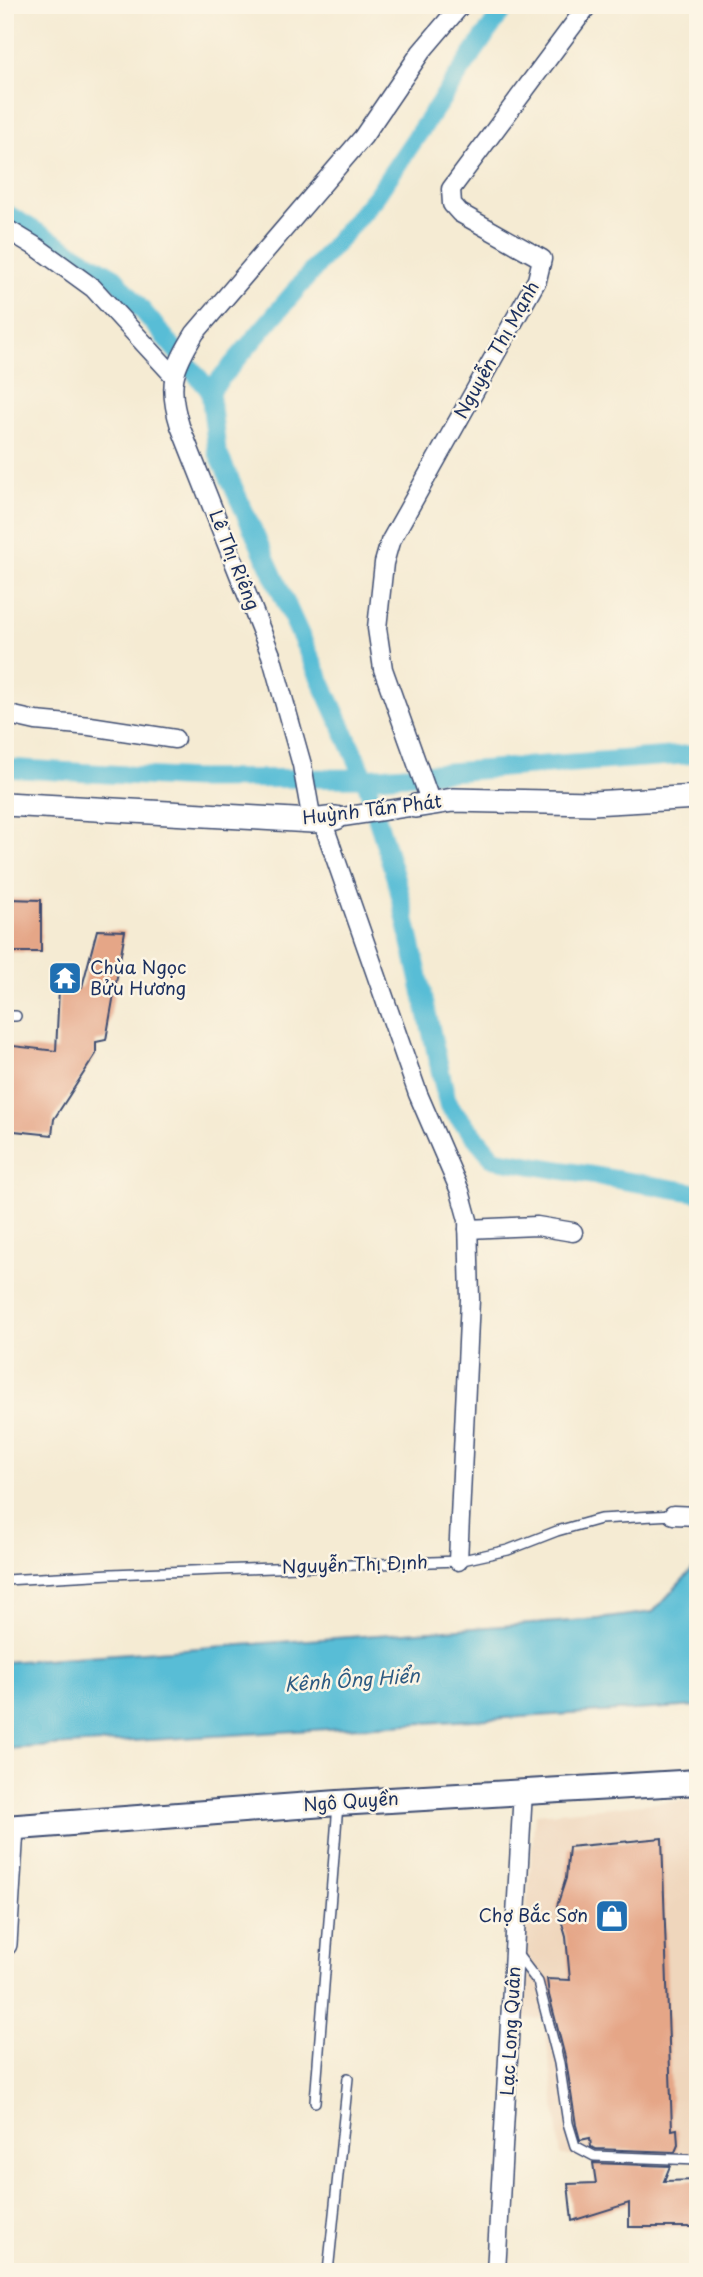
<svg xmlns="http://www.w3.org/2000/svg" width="703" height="2277" font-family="'Playpen Sans',sans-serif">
<rect width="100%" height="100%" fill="#fcf5e5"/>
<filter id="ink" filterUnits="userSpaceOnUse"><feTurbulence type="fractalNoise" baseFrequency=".0143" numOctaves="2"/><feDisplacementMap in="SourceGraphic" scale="14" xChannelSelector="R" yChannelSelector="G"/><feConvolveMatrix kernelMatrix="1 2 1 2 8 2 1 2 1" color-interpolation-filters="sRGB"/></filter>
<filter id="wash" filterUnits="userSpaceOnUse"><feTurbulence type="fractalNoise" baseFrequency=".00686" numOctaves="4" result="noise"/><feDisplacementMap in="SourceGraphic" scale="28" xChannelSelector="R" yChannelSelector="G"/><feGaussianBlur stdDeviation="1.57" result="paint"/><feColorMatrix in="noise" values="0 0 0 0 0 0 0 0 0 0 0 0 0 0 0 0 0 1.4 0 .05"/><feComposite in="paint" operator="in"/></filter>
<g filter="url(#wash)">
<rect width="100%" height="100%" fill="#f5ebd3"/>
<path fill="#efd6bc" d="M698,1799v359l-137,-2 -17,-138 -27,1 18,-205z"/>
<path fill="#58bdd6" stroke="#3a769a" stroke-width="2" d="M698,1563v143l-693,43v-87l594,-43 54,-7z"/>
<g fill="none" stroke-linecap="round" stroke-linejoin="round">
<g stroke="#58bdd6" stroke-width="19">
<path d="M506,5l-130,191 -166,195 7,60 148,327 34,112 49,215 46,54 204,34"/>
<path d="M5,213l110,65 95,113"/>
<path d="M5,768l189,11 171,-1 333,-24"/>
</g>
</g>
<g id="blocks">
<g fill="#e5a687">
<path d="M9,899l32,1v52h-33z"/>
<path d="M97,930l28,1 -19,109 -10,2v12l-42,65 -2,16 -47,-5v-85l51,6 3,-62 23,-2z"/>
<path d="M662,1838l10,292 5,-1 1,16 -3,7 -79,-3 -5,-2 -1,-9 -10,2 -4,-15 -10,-64 -17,-66 -2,-16 23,1 -4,-43 -9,-31 9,-28 3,-31z"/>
<path d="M593,2163l77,3 -6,15 34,-1v47h-69v-24l-57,18 -4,-37 28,-1z"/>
</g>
</g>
</g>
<g filter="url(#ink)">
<use href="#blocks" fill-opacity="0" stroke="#3c4b70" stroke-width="2"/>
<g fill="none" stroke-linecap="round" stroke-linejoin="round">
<g stroke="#3c4b70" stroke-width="12">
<g id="service">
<path d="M5,1016h11"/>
<path d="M5,1580l106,-6 347,-13 50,-11 49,-19 43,-12 73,-4"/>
<path d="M516,1953l22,29 21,81 9,60 7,23 19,10 104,4"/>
<path d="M315,2102l23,-298"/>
<path d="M328,2272l20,-194"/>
</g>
</g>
<g stroke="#3c4b70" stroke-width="21">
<g id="minor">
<path d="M5,228l33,20 55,40 81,88"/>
<path d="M5,714l31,7 54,5 85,13"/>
<path d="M431,803l-48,-134 -6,-41 7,-65 6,-21 147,-262 5,-21 -82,-46 -8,-9 -1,-15 137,-184"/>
<path d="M336,818l79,-12"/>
<path d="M322,820l96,274 42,97 8,29 2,79 -12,262"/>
<path d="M312,821l-10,-56 -31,-110 -91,-229c-13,-41 -7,-57 15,-93l168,-196 58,-85 40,-47"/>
<path d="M468,1229l69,-3 36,6"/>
<path d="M673,1515l25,1"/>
<path d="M496,2272l27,-481"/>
</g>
</g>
<g stroke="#3c4b70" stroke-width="26">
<g id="tertiary">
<path d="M5,804l307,17 24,-3"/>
<path d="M415,806l38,-6 139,3 106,-6"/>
<path d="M5,1944l7,-116"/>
</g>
</g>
<g stroke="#3c4b70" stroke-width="28">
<path id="secondary" d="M5,1828l333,-25 360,-21"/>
</g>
<use href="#service" stroke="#fff" stroke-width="9"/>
<use href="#minor" stroke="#fff" stroke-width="18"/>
<use href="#tertiary" stroke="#fff" stroke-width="23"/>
<use href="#secondary" stroke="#fff" stroke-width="24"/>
</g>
</g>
<defs>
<g id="temple-square" transform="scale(1.75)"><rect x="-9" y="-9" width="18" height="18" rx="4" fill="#1f6fb2" stroke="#fcf5e5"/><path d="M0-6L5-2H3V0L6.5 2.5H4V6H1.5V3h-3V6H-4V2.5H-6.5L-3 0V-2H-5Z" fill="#fff"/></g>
<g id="shop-square" transform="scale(1.75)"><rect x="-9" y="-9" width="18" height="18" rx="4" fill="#1f6fb2" stroke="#fcf5e5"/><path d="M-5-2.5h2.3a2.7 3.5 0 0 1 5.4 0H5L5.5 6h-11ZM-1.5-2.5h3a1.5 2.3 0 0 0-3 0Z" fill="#fff"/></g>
</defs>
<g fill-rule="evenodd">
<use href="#temple-square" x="65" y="978"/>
<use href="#shop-square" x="612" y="1916"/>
</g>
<g text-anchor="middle" stroke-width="5" stroke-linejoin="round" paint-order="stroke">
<g font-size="18" fill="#1b2f5e" stroke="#fcf5e5">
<text transform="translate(497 350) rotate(-61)" y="6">Nguyễn Thị Mạnh</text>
<text transform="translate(234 560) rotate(68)" y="6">Lê Thị Riêng</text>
<text transform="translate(372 810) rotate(-7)" y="6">Huỳnh Tấn Phát</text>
<text transform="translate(355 1565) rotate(-2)" y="6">Nguyễn Thị Định</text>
<text transform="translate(351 1802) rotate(-4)" y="6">Ngô Quyền</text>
<text transform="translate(511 2031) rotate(-87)" y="6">Lạc Long Quân</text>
</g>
<g font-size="18" fill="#1b2f5e" stroke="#fcf5e5" text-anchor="start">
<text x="90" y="974">Chùa Ngọc<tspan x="90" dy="21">Bửu Hương</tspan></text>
<text x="588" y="1922" text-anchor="end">Chợ Bắc Sơn</text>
</g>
<g font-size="19" font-style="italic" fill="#2d5a82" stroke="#fcf5e5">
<text transform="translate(352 1680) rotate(-4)" y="7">Kênh Ông Hiển</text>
</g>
</g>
<rect width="703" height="2277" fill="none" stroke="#fcf5e5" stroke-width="28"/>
</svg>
